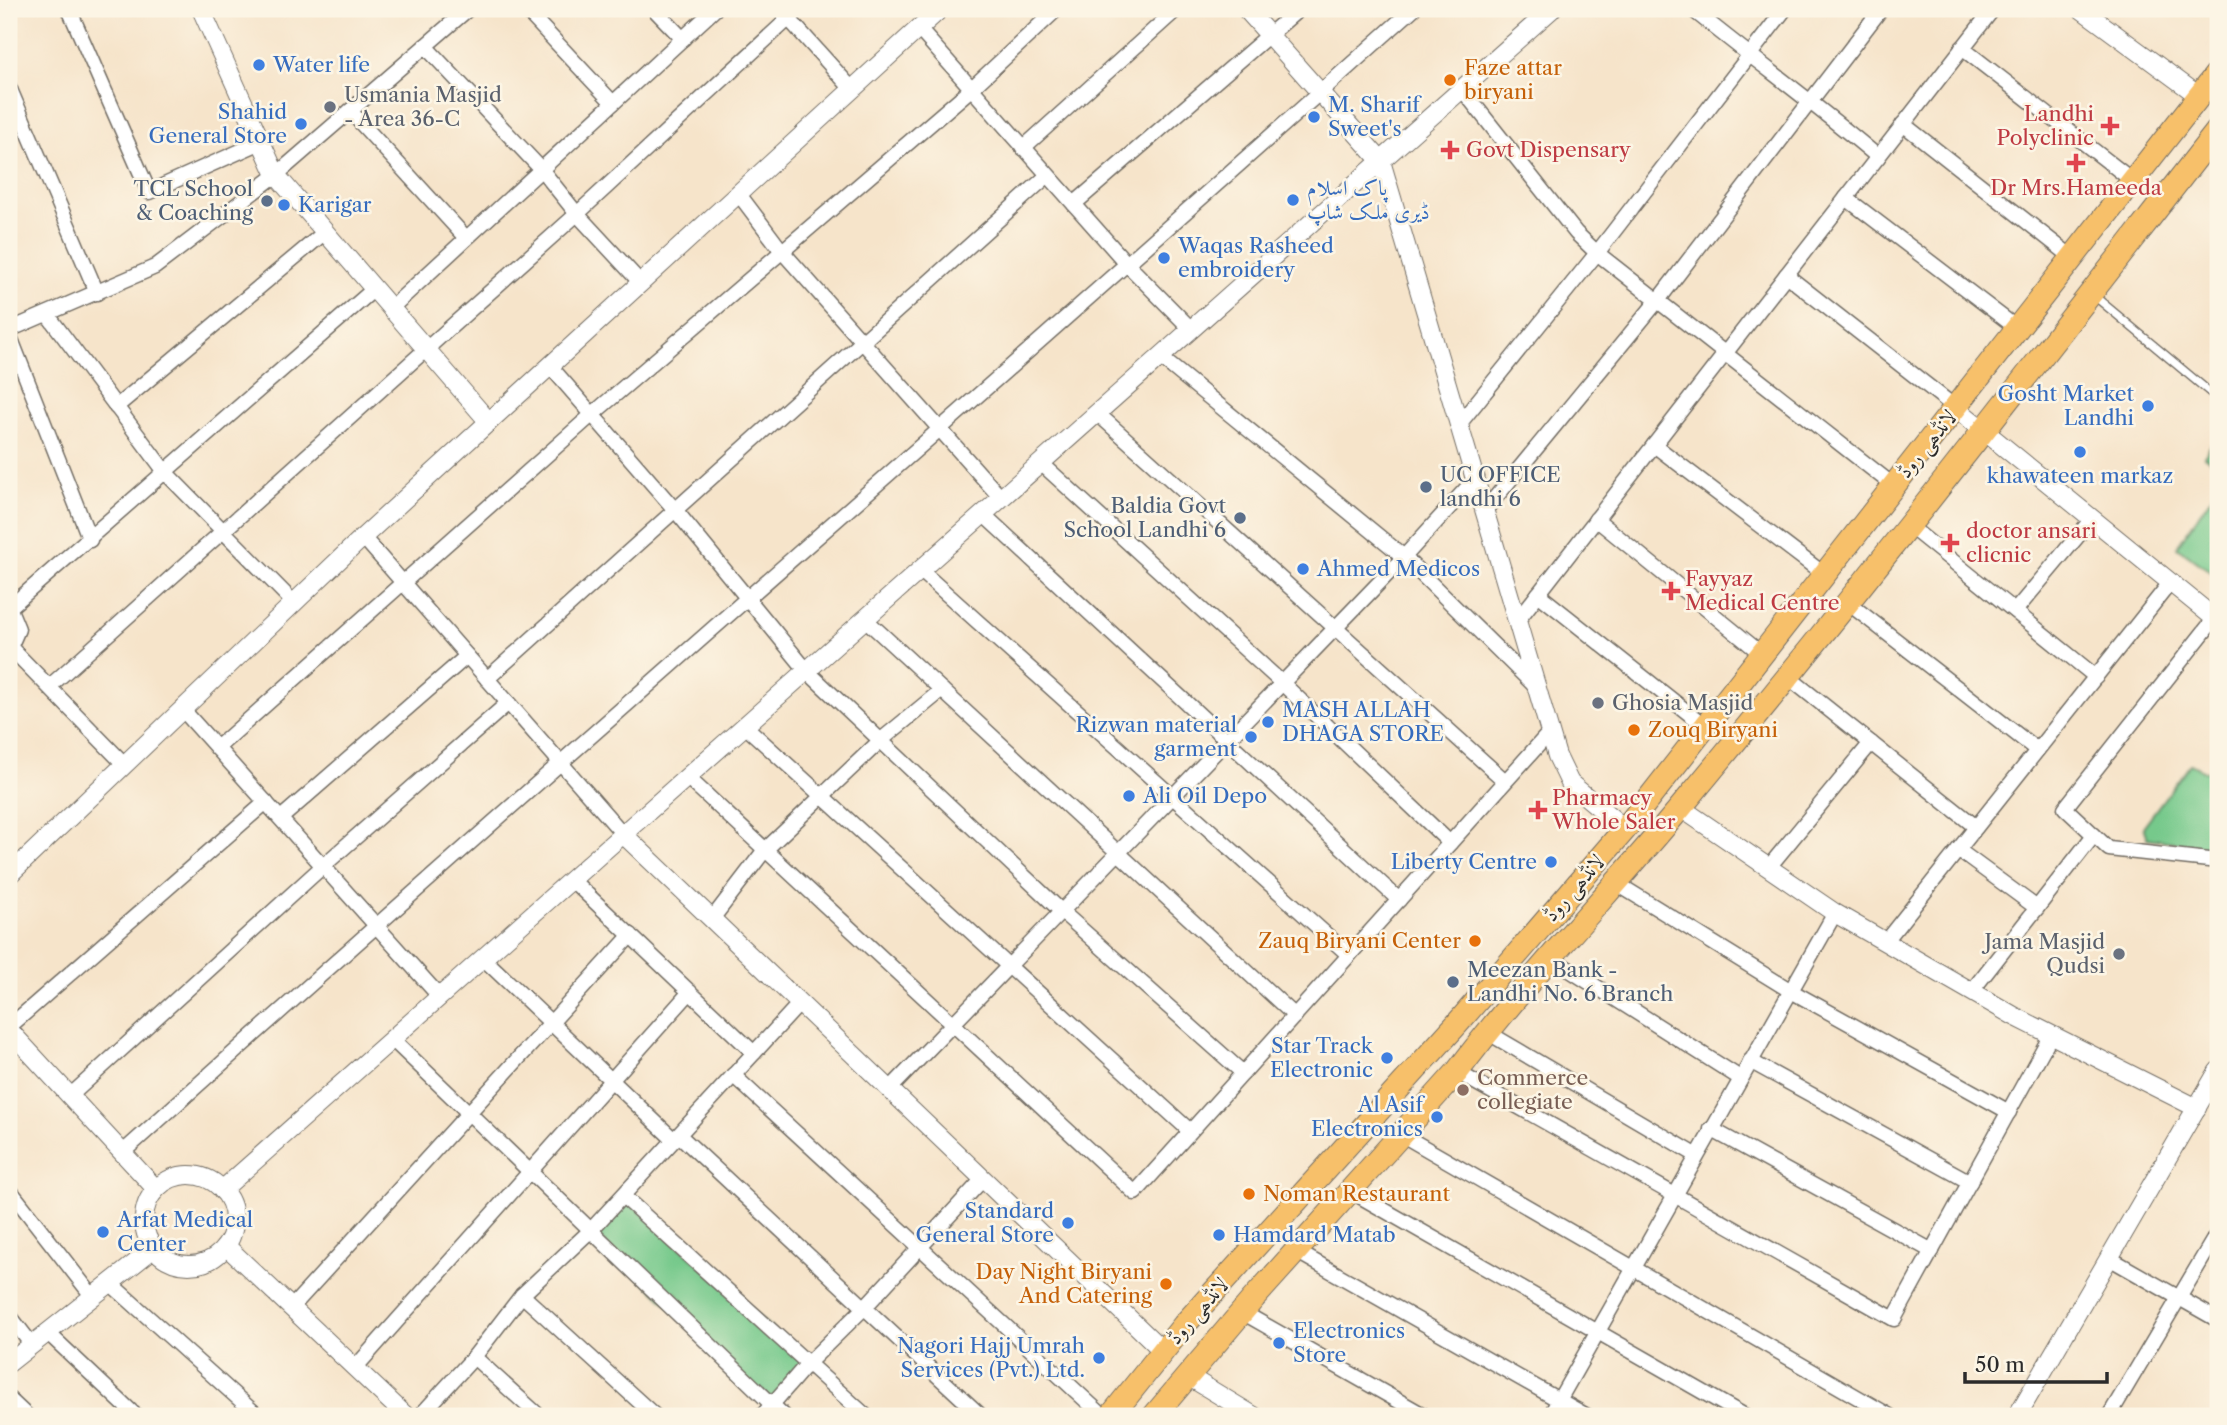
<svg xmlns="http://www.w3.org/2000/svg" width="2227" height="1425" font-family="'Libre Caslon Text',Amiri,serif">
<rect width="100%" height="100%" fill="#fcf5e5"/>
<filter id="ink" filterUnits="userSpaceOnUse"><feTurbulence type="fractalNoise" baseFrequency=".0143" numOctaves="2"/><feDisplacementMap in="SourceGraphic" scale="14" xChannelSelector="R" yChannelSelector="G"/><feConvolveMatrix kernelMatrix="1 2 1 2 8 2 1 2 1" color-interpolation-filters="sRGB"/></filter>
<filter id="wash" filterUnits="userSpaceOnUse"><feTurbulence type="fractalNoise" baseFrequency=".00686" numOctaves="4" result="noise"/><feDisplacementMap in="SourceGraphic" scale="28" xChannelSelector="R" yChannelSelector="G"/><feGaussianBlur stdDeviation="1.57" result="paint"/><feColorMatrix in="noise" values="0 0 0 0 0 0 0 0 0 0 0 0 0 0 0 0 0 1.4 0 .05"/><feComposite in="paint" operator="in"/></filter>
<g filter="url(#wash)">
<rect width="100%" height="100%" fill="#f6e4ca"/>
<g fill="#76c98b" stroke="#507a5b" stroke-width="2">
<path d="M2218,434v33l-14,-11z"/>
<path d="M2218,487v90l-41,-30z"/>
<path d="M2218,760v89l-71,-11 -4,-11 47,-63 17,8z"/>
<path d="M623,1196l186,166 -37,43 -181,-175z"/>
</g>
</g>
<g filter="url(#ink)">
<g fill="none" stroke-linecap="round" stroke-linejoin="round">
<g stroke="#726c63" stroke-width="10">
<path id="service" d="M2092,294l126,105"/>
</g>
<g stroke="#726c63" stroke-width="17">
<g id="minor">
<path d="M69,9l80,183 112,-50"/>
<path d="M525,9l88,94"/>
<path d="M654,9l29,30"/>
<path d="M780,9l72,80"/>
<path d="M1692,9c61,50 125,96 186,148"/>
<path d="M918,28l209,236 64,65"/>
<path d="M425,46l116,123 36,45 64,69"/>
<path d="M1962,48l171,133"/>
<path d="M9,87l88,206"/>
<path d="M1462,89l114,144 21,20 297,233"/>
<path d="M350,111l116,127"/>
<path d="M1903,124l170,134"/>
<path d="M1023,148l154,-139"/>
<path d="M738,193l43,57 220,248"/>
<path d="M1846,198l172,131"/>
<path d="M1074,204l225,-195"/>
<path d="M1786,275l170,133"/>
<path d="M391,308l324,-299"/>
<path d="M47,314l119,159 128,130"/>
<path d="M9,330l146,-63 121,-92 192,-166"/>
<path d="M9,334l81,206"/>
<path d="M1160,357l244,200 133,131"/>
<path d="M550,366l126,145 131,160 254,240 182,162"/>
<path d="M116,407l209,-175"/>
<path d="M1097,413l408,368"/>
<path d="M1460,423l137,-170 188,-244"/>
<path d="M1654,445l171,130"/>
<path d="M1041,463l240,219 169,161"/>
<path d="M1486,509l173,-210 222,-290"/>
<path d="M983,514l416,386"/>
<path d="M1596,519l167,136"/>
<path d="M1908,525l188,152"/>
<path d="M363,537l260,297"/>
<path d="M920,570l429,385"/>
<path d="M1538,594l168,133"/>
<path d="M1847,602l190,148"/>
<path d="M9,607l9,22 -7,16"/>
<path d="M9,608l365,-319"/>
<path d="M2015,611l77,-92"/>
<path d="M2215,618l-150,190 44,41 109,12"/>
<path d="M865,619l430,397"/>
<path d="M1518,620l475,-611"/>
<path d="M9,646l116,119"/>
<path d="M1787,676l189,151"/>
<path d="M487,679l560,-503"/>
<path d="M50,686l527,-472 222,-205"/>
<path d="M183,710l257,287"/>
<path d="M745,726l445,405"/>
<path d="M217,748l377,-335 377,-324 86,-80"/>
<path d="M687,777l448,416 415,-461"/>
<path d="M281,818l186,-162"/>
<path d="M1958,850l79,58"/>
<path d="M1768,868l103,-125"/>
<path d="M572,880l182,173"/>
<path d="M1616,883l175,108 218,121"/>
<path d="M712,919l52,-68 116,-110 62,-51"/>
<path d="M1885,942l285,-359"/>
<path d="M483,958l191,182"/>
<path d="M1551,958l189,120"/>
<path d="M1971,992l123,-157"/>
<path d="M9,1027l257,-225"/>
<path d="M1487,1032l209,123"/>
<path d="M392,1039l392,377"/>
<path d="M1750,1061l220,121"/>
<path d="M1457,1072l437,247 157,-284"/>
<path d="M733,1075l370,341"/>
<path d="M890,1089l514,-532 73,-80"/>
<path d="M70,1096l253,-230 185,-163"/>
<path d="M1711,1129l221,122"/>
<path d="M1399,1133l491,283"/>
<path d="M679,1135l302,281"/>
<path d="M122,1153c427,-385 864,-760 1291,-1144"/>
<path d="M9,1189l84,108"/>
<path d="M1349,1190l396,226"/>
<path d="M623,1196l243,220"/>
<path d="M1296,1251l291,165"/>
<path d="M2109,1258l109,62"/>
<path d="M110,1283l148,133"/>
<path d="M522,1295l133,121"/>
<path d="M291,1308l340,-373"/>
<path d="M1242,1312l183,104"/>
<path d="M9,1315l23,30"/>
<path d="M47,1332l89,84"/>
<path d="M474,1357l65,59"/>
<path d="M355,1368l335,-376"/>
<path d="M9,1399l18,17"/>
<path d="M420,1416l54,-59 48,-62 69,-65 209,-227"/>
<path d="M762,1416l47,-54 55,-54 119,-129"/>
<path d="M1550,1416l285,-503"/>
<path d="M2109,1416l109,-184"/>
<path d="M2214,1416l4,-7"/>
</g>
</g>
<g stroke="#726c63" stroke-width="20">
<g id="tertiary">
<path d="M201,9l75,166 213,247"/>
<path d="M1246,9l135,152 176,595 13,27 55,46"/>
<path d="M2081,9l118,87"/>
<path d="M1956,408l262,213"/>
<path d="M1681,808l154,105 179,103 183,92"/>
<path d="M623,834l540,517"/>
<path d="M9,875l354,-338 577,-528"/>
<path d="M9,1030l147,159"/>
<circle cx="189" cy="1220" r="45"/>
<path d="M222,1190l1330,-1181"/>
<path d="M226,1246l180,170"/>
<path d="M9,1363l144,-114"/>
<path d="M1188,1376l66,40"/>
<path d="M2017,1416l201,-345"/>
</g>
</g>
<g stroke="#726c63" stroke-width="25">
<g id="primary">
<path d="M1111,1416l73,-91 273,-301 168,-195 593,-757"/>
<path d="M1154,1416l99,-117 204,-227c69,-92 150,-176 224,-265 184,-221 360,-450 537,-677"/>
</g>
</g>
<use href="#service" stroke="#fff" stroke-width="7"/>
<use href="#minor" stroke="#fff" stroke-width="14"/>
<use href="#tertiary" stroke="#fff" stroke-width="18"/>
<use href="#primary" stroke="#f7c06b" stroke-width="23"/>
</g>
</g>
<g fill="#3f7fe0" stroke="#fcf5e5" stroke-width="2.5">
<circle cx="259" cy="65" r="7"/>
<circle cx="1314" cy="117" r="7"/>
<circle cx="301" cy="124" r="7"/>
<circle cx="1293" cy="200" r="7"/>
<circle cx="284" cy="205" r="7"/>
<circle cx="1164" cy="258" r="7"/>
<circle cx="2148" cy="406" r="7"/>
<circle cx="2080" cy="452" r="7"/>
<circle cx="1303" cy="569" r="7"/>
<circle cx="1268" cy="722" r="7"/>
<circle cx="1251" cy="737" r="7"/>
<circle cx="1129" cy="796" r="7"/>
<circle cx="1551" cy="862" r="7"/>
<circle cx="1387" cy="1058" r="7"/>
<circle cx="1437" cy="1117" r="7"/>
<circle cx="1068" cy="1223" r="7"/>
<circle cx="103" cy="1232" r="7"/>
<circle cx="1219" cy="1235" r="7"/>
<circle cx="1279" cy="1343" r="7"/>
<circle cx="1099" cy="1358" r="7"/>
</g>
<g fill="#e8710a" stroke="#fcf5e5" stroke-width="2.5">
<circle cx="1450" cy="80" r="7"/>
<circle cx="1634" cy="730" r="7"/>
<circle cx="1475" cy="941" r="7"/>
<circle cx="1249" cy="1194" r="7"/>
<circle cx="1166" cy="1284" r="7"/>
</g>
<g fill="#6b7280" stroke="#fcf5e5" stroke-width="2.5">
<circle cx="330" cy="107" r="7"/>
<circle cx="1598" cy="703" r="7"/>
<circle cx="2119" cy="954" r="7"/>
</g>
<g fill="#e0444e" stroke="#fcf5e5" stroke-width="2.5">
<path d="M2106.5 115.5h7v7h7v7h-7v7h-7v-7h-7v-7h7z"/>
<path d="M1446.5 139.5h7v7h7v7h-7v7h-7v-7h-7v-7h7z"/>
<path d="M2072.5 152.5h7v7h7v7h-7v7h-7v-7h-7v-7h7z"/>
<path d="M1946.5 532.5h7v7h7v7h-7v7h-7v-7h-7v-7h7z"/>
<path d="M1667.5 580.5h7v7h7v7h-7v7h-7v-7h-7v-7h7z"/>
<path d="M1534.5 799.5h7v7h7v7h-7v7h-7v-7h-7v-7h7z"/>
</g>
<g fill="#5c6f8a" stroke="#fcf5e5" stroke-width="2.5">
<circle cx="267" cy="201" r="7"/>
<circle cx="1426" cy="487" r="7"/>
<circle cx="1240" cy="518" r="7"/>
<circle cx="1453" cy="982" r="7"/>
</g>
<circle fill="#8d6e63" stroke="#fcf5e5" stroke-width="2.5" cx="1463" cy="1090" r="7"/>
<g text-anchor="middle" stroke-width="5" stroke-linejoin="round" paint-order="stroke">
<g font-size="21" fill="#366cbe" stroke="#fcf5e5" text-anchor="start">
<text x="273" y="72">Water life</text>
<text x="1328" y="112">M. Sharif<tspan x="1328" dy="24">Sweet's</tspan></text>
<text x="287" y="119" text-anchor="end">Shahid<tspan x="287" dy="24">General Store</tspan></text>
<text x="1307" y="195">پاک اسلام<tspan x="1307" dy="24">ڈیری ملک شاپ</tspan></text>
<text x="298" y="212">Karigar</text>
<text x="1178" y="253">Waqas Rasheed<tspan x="1178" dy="24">embroidery</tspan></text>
<text x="2134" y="401" text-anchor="end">Gosht Market<tspan x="2134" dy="24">Landhi</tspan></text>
<text x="2080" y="483" text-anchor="middle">khawateen markaz</text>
<text x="1317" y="576">Ahmed Medicos</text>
<text x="1282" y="717">MASH ALLAH<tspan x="1282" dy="24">DHAGA STORE</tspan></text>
<text x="1237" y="732" text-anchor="end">Rizwan material<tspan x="1237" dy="24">garment</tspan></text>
<text x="1143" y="803">Ali Oil Depo</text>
<text x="1537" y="869" text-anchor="end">Liberty Centre</text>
<text x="1373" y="1053" text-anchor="end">Star Track<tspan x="1373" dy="24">Electronic</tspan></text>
<text x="1423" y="1112" text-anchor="end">Al Asif<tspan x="1423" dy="24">Electronics</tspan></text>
<text x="1054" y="1218" text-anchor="end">Standard<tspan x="1054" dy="24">General Store</tspan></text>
<text x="117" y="1227">Arfat Medical<tspan x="117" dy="24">Center</tspan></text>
<text x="1233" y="1242">Hamdard Matab</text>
<text x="1293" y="1338">Electronics<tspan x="1293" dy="24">Store</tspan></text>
<text x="1085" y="1353" text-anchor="end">Nagori Hajj Umrah<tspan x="1085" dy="24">Services (Pvt.) Ltd.</tspan></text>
</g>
<g font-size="21" fill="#c56008" stroke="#fcf5e5" text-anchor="start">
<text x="1464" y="75">Faze attar<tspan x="1464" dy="24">biryani</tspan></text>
<text x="1648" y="737">Zouq Biryani</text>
<text x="1461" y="948" text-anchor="end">Zauq Biryani Center</text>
<text x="1263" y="1201">Noman Restaurant</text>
<text x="1152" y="1279" text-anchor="end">Day Night Biryani<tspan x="1152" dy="24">And Catering</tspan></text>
</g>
<g font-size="21" fill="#5b616d" stroke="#fcf5e5" text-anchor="start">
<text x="344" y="102">Usmania Masjid<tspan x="344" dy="24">- Area 36-C</tspan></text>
<text x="1612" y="710">Ghosia Masjid</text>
<text x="2105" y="949" text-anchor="end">Jama Masjid<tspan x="2105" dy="24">Qudsi</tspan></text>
</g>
<g font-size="21" fill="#be3a42" stroke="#fcf5e5" text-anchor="start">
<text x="2094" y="121" text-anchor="end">Landhi<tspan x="2094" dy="24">Polyclinic</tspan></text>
<text x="1466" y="157">Govt Dispensary</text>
<text x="2076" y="195" text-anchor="middle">Dr Mrs.Hameeda</text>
<text x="1966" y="538">doctor ansari<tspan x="1966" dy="24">clicnic</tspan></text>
<text x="1685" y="586">Fayyaz<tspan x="1685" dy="24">Medical Centre</tspan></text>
<text x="1552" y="805">Pharmacy<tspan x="1552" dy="24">Whole Saler</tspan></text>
</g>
<g font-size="21" fill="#4e5e75" stroke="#fcf5e5" text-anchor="end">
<text x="253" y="196">TCL School<tspan x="253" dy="24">&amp; Coaching</tspan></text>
<text x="1440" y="482" text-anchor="start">UC OFFICE<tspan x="1440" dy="24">landhi 6</tspan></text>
<text x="1226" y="513">Baldia Govt<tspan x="1226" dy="24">School Landhi 6</tspan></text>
<text x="1467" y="977" text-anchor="start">Meezan Bank -<tspan x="1467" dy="24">Landhi No. 6 Branch</tspan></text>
</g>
<g font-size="21" fill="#2b2b2b" stroke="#fcf5e5">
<text transform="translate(1927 444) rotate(-51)" y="7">لانڈھی روڈ</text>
<text transform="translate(1574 888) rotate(-49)" y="7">لانڈھی روڈ</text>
<text transform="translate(1198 1311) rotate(-49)" y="7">لانڈھی روڈ</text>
</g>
<g font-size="21" fill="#785e54" stroke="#fcf5e5" text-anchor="start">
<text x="1477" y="1085">Commerce<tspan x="1477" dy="24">collegiate</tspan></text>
</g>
</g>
<rect width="2227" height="1425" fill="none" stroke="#fcf5e5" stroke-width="35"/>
<path d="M1965 1372v10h142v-10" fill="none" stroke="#2b2b2b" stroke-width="3.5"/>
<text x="1975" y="1372" font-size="21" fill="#2b2b2b" stroke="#fcf5e5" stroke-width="5" paint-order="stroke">50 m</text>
</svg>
